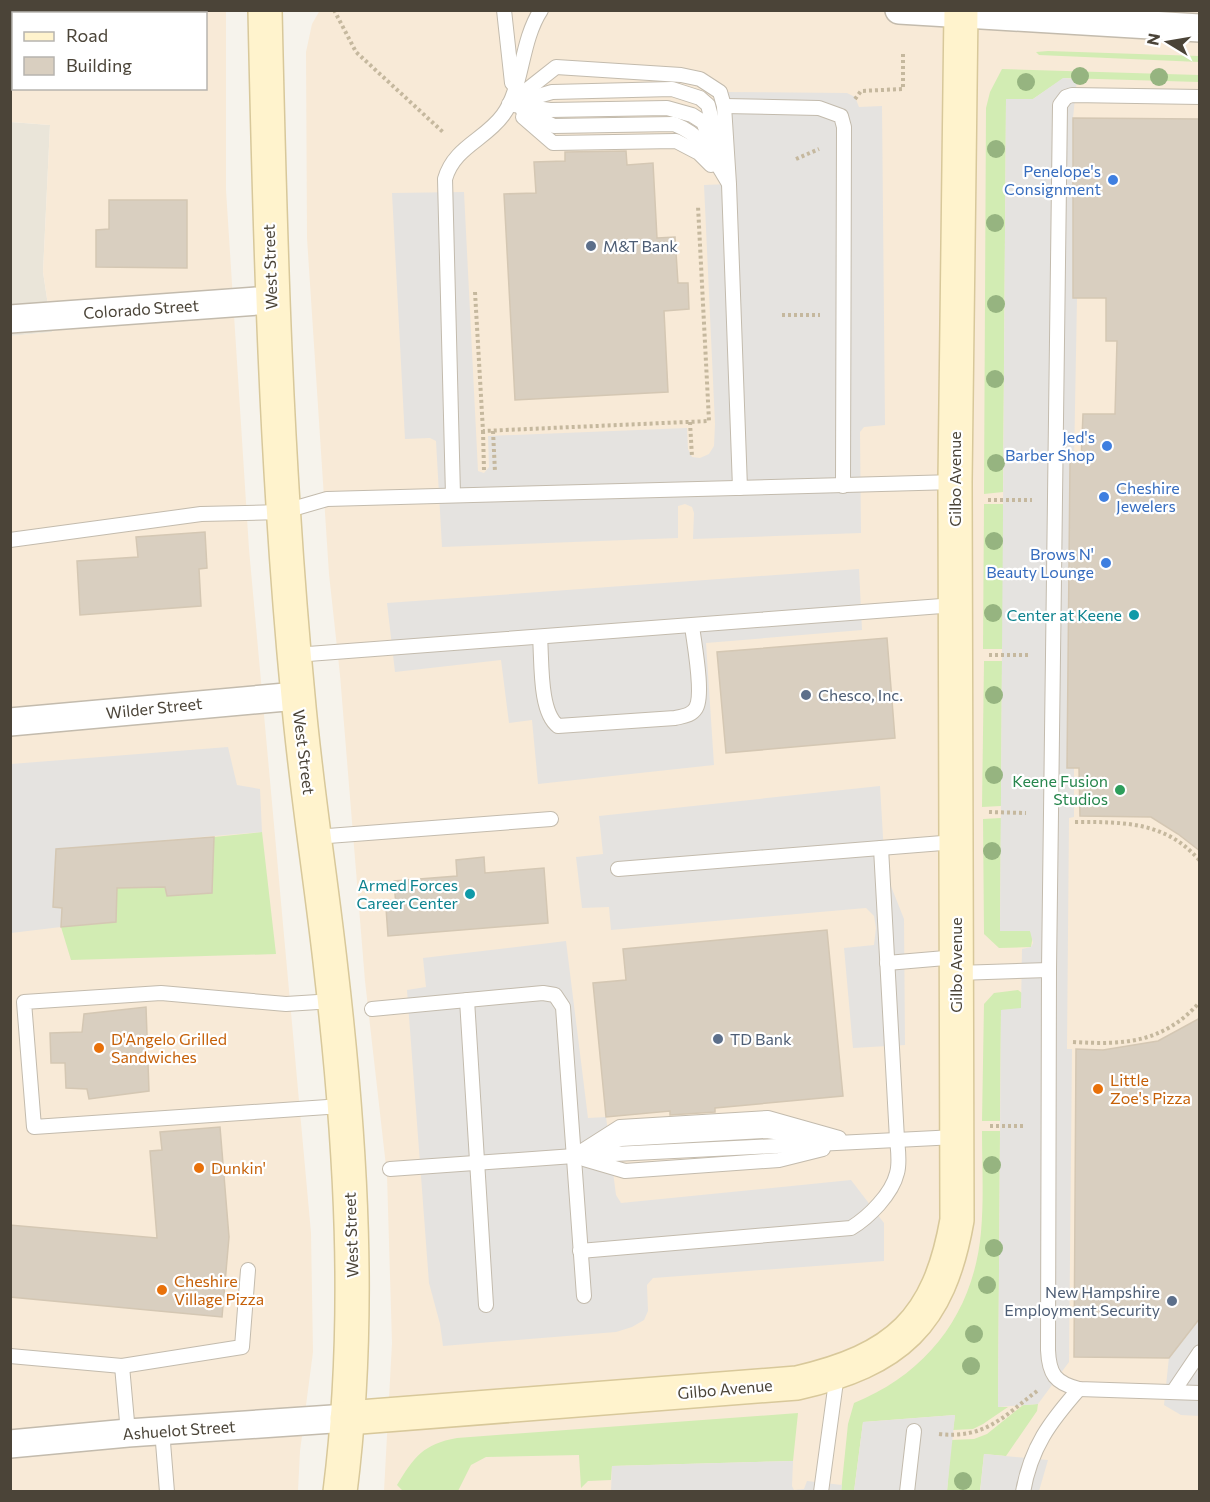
<svg xmlns="http://www.w3.org/2000/svg" width="1210" height="1502" font-family="Commissioner,sans-serif">
<rect width="100%" height="100%" fill="#f6f3ec"/>
<path fill="#eae5d9" d="M10,122l40,3 -7,147 9,60 -41,4z"/>
<g fill="#f8ead7" fill-rule="evenodd">
<path d="M320,10l879,1v1480h-815l8,-148 -5,-168 -22,-194 -25,-306 -11,-101 -22,-336 -1,-186 6,-28z"/>
<path d="M10,11h216v179l23,359 62,684 2,119 -13,99 -2,40h-287l-1,-1155 42,-4 -9,-60 7,-147 -39,-3zM14,14h192v74h-192z"/>
</g>
<g fill="#d2ecb3">
<path d="M1048,51l151,5v6l-160,-7 -3,-3z"/>
<path d="M1002,69l197,6v7l-135,-4 -31,21h-27l-3,393 -19,2 2,-386 4,-16z"/>
<path d="M984,504h19v145h-20z"/>
<path d="M984,661h18l-1,145 -19,1z"/>
<path d="M1001,818l-1,113h30l3,4 -2,12 -32,1 -15,-14 -1,-115z"/>
<path d="M262,832l14,122 -205,6 -10,-33 55,-5 1,-34 48,-1 2,9 45,-3 2,-56z"/>
<path d="M1018,990l4,3 -1,16 -20,1 -1,111h-18l2,-117 10,-11z"/>
<path d="M982,1131h18l-2,276h10l-25,17 -10,5 -20,1 2,-15 -92,7 -9,69 -13,1 7,-68 6,-21c74,-30 120,-91 127,-171 3,-33 1,-67 1,-101z"/>
<path d="M1038,1404l-1,7 -31,45 -22,-2 -4,37 -33,1 4,-52 23,-1 13,-5 36,-29z"/>
<path d="M798,1413l-5,48 -181,5 -1,14 -23,1 -7,7 -2,-33 -93,2 -15,8 -13,26h-55l-6,-6c17,-28 26,-41 60,-47z"/>
</g>
<g fill="#e5e3e0">
<path d="M1063,78l14,1 -4,39v179l4,1 -3,164 -4,1 -3,305h7v49l-5,1 -2,231h5l-3,313 -31,42 -40,3 3,-397 20,-2 1,-59 9,-2 2,-4 -3,-12h-30l6,-832h27z"/>
<path d="M720,92l127,1 8,4 4,10 23,-1 3,319 -21,2 -4,5 1,101 -168,6 1,-26 -2,-6 -7,-3 -7,2v32l-236,9 -6,-106 -6,-3 -25,1 -13,-246 72,-1 14,279 6,2 5,-6 -1,-31 199,-8 1,21 4,8 8,1 9,-4 5,-8 1,-22 -11,-239 25,-1z"/>
<path d="M859,569l3,61 -156,13 8,122 -176,19 -6,-64 -23,3 -8,-63 -106,12 -8,-69z"/>
<path d="M228,747l9,38 23,4 2,43 -96,8 -3,9h-107l-3,57 9,2 -1,19 -50,6v-169z"/>
<path d="M880,786l5,85 19,48 1,126 -52,3 -9,-100 30,-3 2,-17 -2,-12 -8,-8 -255,22 -2,-23 -27,1 -6,-51 27,-3 -4,-38z"/>
<path d="M566,941l22,177 18,-1 10,78 5,8 230,-23 33,43v38l-231,17 -6,7 1,26 -4,9 -12,7 -16,5 -173,14 -3,-22 -11,-41 -22,-293 19,-3 -3,-29z"/>
<path d="M1199,1318v98l-18,-1 -17,-10 5,-48z"/>
<path d="M955,1415l-8,76 -93,1 9,-70z"/>
<path d="M984,1454l64,6 -9,31 -59,1z"/>
<path d="M793,1461l-1,25 2,4 10,-1 3,-8 35,4 -1,7h-230l1,-26z"/>
</g>
<g fill="#d9cfc0" stroke="#d4c7b3" stroke-width="1.5">
<path d="M1073,118l127,1v732l-22,-17 -27,-17 -71,-1 -1,-48h-12l3,-306h11l2,-48h32l2,-73h-11v-43h-33z"/>
<path d="M626,151l1,14 26,-2 4,75 18,-1 3,46h10l1,26 -25,2 4,81 -153,8 -11,-206 32,-1 -2,-31 31,-1v-9z"/>
<path d="M109,200h78v68l-91,-1v-37l13,-1z"/>
<path d="M205,532l2,36 -8,1 2,37 -121,9 -3,-54 61,-4 -2,-20z"/>
<path d="M887,638l8,100 -169,15 -9,-101z"/>
<path d="M214,837l-2,56 -45,3 -2,-9 -48,1 -1,34 -55,5 1,-19 -9,-1 3,-58z"/>
<path d="M484,857l1,16 59,-5 4,55 -160,13 -2,-28 10,-1 -2,-26 63,-5 -1,-16z"/>
<path d="M827,930l16,166 -128,12v4l-45,3v-4l-64,6 -13,-134 33,-3 -3,-31z"/>
<path d="M146,1007l3,84 -60,8 -2,-10 -21,-1 -1,-25h-14l-1,-30 32,-1 2,-18z"/>
<path d="M1200,1018v300l-31,40 -95,-1 2,-308 27,1 55,-9z"/>
<path d="M220,1127l9,110 -7,80 -212,-20v-72l147,13 -7,-87 12,-1 -2,-18z"/>
</g>
<g fill="none" stroke-linecap="round" stroke-linejoin="round">
<g stroke="#c3bbad" stroke-width="16">
<g id="lane">
<path d="M504,10l8,73"/>
<path d="M1200,97l-128,-2 -6,2 -6,8 -11,865 -1,380c1,24 7,33 31,39l121,4"/>
<path d="M518,102l34,-10 120,-3 28,9 8,7 13,51"/>
<path d="M509,104l47,-37 125,8 19,4 20,13 4,14 5,78 11,304"/>
<path d="M514,105l36,5 117,-2 25,7 11,7 6,15"/>
<path d="M724,106l95,2 22,8 3,11 -1,359"/>
<path d="M523,111l31,15 120,-2c30,12 38,32 54,58"/>
<path d="M523,117l30,26 123,-2 23,12 12,12"/>
<path d="M453,495l-8,-316c9,-32 40,-39 58,-64 20,-27 17,-73 38,-105"/>
<path d="M10,540l191,-26 81,-2 45,-13 628,-17"/>
<path d="M540,637c2,24 -1,75 18,89l117,-8c8,-2 16,-2 21,-10 8,-14 -2,-65 -4,-82"/>
<path d="M295,655l660,-50"/>
<path d="M315,837l236,-18"/>
<path d="M618,869l337,-27"/>
<path d="M887,963l70,-6"/>
<path d="M957,973l92,-3"/>
<path d="M467,1000l19,305"/>
<path d="M334,1001l-48,3 -125,-11 -137,9 10,125 308,-21"/>
<path d="M372,1009l171,-16 12,2 8,12 21,289"/>
<path d="M598,1147l23,-8 145,-8 42,5"/>
<path d="M576,1155l44,-28 148,-9 71,20"/>
<path d="M584,1159l41,12 154,-11 44,-11"/>
<path d="M390,1169l184,-13 382,-19"/>
<path d="M580,1251l271,-23c18,-11 41,-34 46,-55 3,-10 1,-23 0,-34l-16,-291"/>
<path d="M10,1356l112,10"/>
<path d="M1173,1392l27,-40"/>
<path d="M162,1430l5,62"/>
<path d="M128,1433l-6,-67 120,-19 6,-77"/>
<path d="M821,1492l16,-118"/>
<path d="M907,1492l7,-61"/>
<path d="M1023,1492c8,-45 27,-70 56,-103"/>
</g>
</g>
<g stroke="#c3bbad" stroke-width="30">
<g id="street">
<path d="M899,10l301,18"/>
<path d="M10,319l261,-19"/>
<path d="M10,722l287,-26"/>
<path d="M10,1444l118,-11 219,-15"/>
</g>
</g>
<g stroke="#d8c89a" stroke-width="36">
<g id="secondary">
<path d="M265,10c5,230 11,458 33,686 8,92 23,183 33,274 20,173 31,348 9,522"/>
<path d="M347,1418l450,-35c100,-23 142,-61 160,-163l-2,-738 6,-472"/>
</g>
</g>
<g stroke="#c5b89e" stroke-width="4" stroke-dasharray="3 3" stroke-linecap="butt">
<path d="M334,10l22,42 88,81"/>
<path d="M855,99l6,-8 42,-2v-37"/>
<path d="M796,159l23,-10"/>
<path d="M475,292l8,139 226,-10 -11,-215"/>
<path d="M782,315h38"/>
<path d="M690,422l2,35"/>
<path d="M483,431l1,39"/>
<path d="M493,431l2,41"/>
<path d="M988,500h44"/>
<path d="M989,655h40"/>
<path d="M989,812l37,1"/>
<path d="M1075,822c48,0 91,-1 125,39"/>
<path d="M1073,1042c52,3 90,1 127,-40"/>
<path d="M990,1126h35"/>
<path d="M939,1434c46,5 64,-17 98,-43"/>
</g>
<use href="#lane" stroke="#fff" stroke-width="14"/>
<use href="#street" stroke="#fff" stroke-width="27"/>
<use href="#secondary" stroke="#fff3cd" stroke-width="33"/>
</g>
<g fill="#96b480">
<circle cx="1080" cy="76" r="9"/>
<circle cx="1159" cy="77" r="9"/>
<circle cx="1026" cy="82" r="9"/>
<circle cx="996" cy="149" r="9"/>
<circle cx="995" cy="223" r="9"/>
<circle cx="996" cy="304" r="9"/>
<circle cx="995" cy="379" r="9"/>
<circle cx="996" cy="463" r="9"/>
<circle cx="994" cy="541" r="9"/>
<circle cx="993" cy="613" r="9"/>
<circle cx="994" cy="695" r="9"/>
<circle cx="994" cy="775" r="9"/>
<circle cx="992" cy="851" r="9"/>
<circle cx="992" cy="1165" r="9"/>
<circle cx="994" cy="1248" r="9"/>
<circle cx="987" cy="1285" r="9"/>
<circle cx="974" cy="1334" r="9"/>
<circle cx="971" cy="1366" r="9"/>
<circle cx="963" cy="1481" r="9"/>
</g>
<g fill="#3f7fe0" stroke="#fff" stroke-width="2">
<circle cx="1113" cy="180" r="6"/>
<circle cx="1107" cy="446" r="6"/>
<circle cx="1104" cy="497" r="6"/>
<circle cx="1106" cy="563" r="6"/>
</g>
<g fill="#5c6f8a" stroke="#fff" stroke-width="2">
<circle cx="591" cy="246" r="6"/>
<circle cx="806" cy="695" r="6"/>
<circle cx="718" cy="1039" r="6"/>
<circle cx="1172" cy="1301" r="6"/>
</g>
<g fill="#0f9aa8" stroke="#fff" stroke-width="2">
<circle cx="1134" cy="615" r="6"/>
<circle cx="470" cy="894" r="6"/>
</g>
<circle fill="#2e9e5b" stroke="#fff" stroke-width="2" cx="1120" cy="790" r="6"/>
<g fill="#e8710a" stroke="#fff" stroke-width="2">
<circle cx="99" cy="1048" r="6"/>
<circle cx="1098" cy="1089" r="6"/>
<circle cx="199" cy="1168" r="6"/>
<circle cx="162" cy="1290" r="6"/>
</g>
<g text-anchor="middle" stroke-width="4.5" stroke-linejoin="round" paint-order="stroke">
<g font-size="16" fill="#366cbe" stroke="#fff" text-anchor="end">
<text x="1101" y="177">Penelope's<tspan x="1101" dy="18">Consignment</tspan></text>
<text x="1095" y="443">Jed's<tspan x="1095" dy="18">Barber Shop</tspan></text>
<text x="1116" y="494" text-anchor="start">Cheshire<tspan x="1116" dy="18">Jewelers</tspan></text>
<text x="1094" y="560">Brows N'<tspan x="1094" dy="18">Beauty Lounge</tspan></text>
</g>
<g font-size="16" fill="#4e5e75" stroke="#fff" text-anchor="start">
<text x="603" y="252">M&amp;T Bank</text>
<text x="818" y="701">Chesco, Inc.</text>
<text x="730" y="1045">TD Bank</text>
<text x="1160" y="1298" text-anchor="end">New Hampshire<tspan x="1160" dy="18">Employment Security</tspan></text>
</g>
<g font-size="16" fill="#4b4438" stroke="#fff">
<text transform="translate(270 267) rotate(-92)" y="6">West Street</text>
<text transform="translate(141 309) rotate(-4)" y="6">Colorado Street</text>
<text transform="translate(955 479) rotate(-90)" y="6">Gilbo Avenue</text>
<text transform="translate(154 708) rotate(-6)" y="6">Wilder Street</text>
<text transform="translate(304 752) rotate(83)" y="6">West Street</text>
<text transform="translate(956 965) rotate(-90)" y="6">Gilbo Avenue</text>
<text transform="translate(351 1235) rotate(-92)" y="6">West Street</text>
<text transform="translate(725 1389) rotate(-5)" y="6">Gilbo Avenue</text>
<text transform="translate(179 1430) rotate(-4)" y="6">Ashuelot Street</text>
</g>
<g font-size="16" fill="#0d838f" stroke="#fff" text-anchor="end">
<text x="1122" y="621">Center at Keene</text>
<text x="458" y="891">Armed Forces<tspan x="458" dy="18">Career Center</tspan></text>
</g>
<g font-size="16" fill="#27864d" stroke="#fff" text-anchor="end">
<text x="1108" y="787">Keene Fusion<tspan x="1108" dy="18">Studios</tspan></text>
</g>
<g font-size="16" fill="#c56008" stroke="#fff" text-anchor="start">
<text x="111" y="1045">D'Angelo Grilled<tspan x="111" dy="18">Sandwiches</tspan></text>
<text x="1110" y="1086">Little<tspan x="1110" dy="18">Zoe's Pizza</tspan></text>
<text x="211" y="1174">Dunkin'</text>
<text x="174" y="1287">Cheshire<tspan x="174" dy="18">Village Pizza</tspan></text>
</g>
</g>
<rect width="1210" height="1502" fill="none" stroke="#4b4438" stroke-width="24"/>
<rect x="12" y="12" width="195" height="78" fill="#ffffff" stroke="#b7b4af" stroke-width="1.5"/>
<rect x="24" y="32" width="30" height="9" fill="#fff3cd" stroke="#b7b4af" stroke-width="1.5"/>
<text x="66" y="42" font-size="18" fill="#4b4438">Road</text>
<rect x="24" y="57" width="30" height="18" fill="#d9cfc0" stroke="#b7b4af" stroke-width="1.5"/>
<text x="66" y="72" font-size="18" fill="#4b4438">Building</text>
<g transform="translate(1168 42) rotate(281)" stroke="#ffffff" stroke-width="4.5" paint-order="stroke">
<path d="M0-4.5L10 22L0 15L-10 22Z" fill="#4b4438"/>
<text y="-9" font-size="16" font-weight="bold" text-anchor="middle" fill="#4b4438">N</text>
</g>
</svg>
